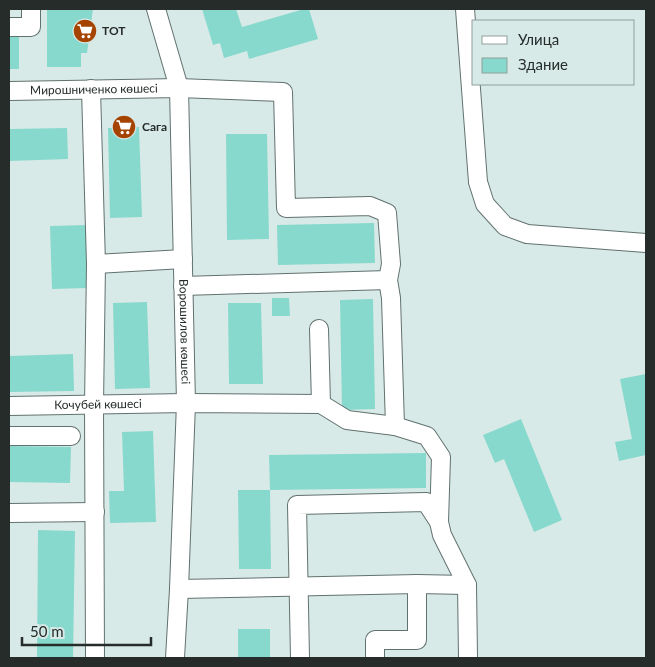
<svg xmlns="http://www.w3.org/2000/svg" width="655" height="667" font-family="Lato,sans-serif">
<rect width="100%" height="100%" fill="#d8eae7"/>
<g fill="#87d9cd">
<path d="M47,9h46l-6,44h-6v14h-34z"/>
<path d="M202,9h34l6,18 62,-18h5l9,30 -69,20 -2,-8 -23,7 -4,-15 -7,2z"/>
<rect x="9" y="36" width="10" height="33"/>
<path d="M139,127l3,90 -32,1 -2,-90z"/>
<path d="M67,128l1,31 -59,2v-32z"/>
<path d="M226,134h41l2,105 -42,1z"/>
<path d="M374,223l1,40 -97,2 -1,-40z"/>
<path d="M86,225l2,63 -36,1 -2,-63z"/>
<path d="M272,298h17l1,18h-18z"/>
<path d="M373,299l2,110 -33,1 -2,-110z"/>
<path d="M147,302l3,86 -35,1 -2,-86z"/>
<path d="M228,303h33l2,81h-34z"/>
<path d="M73,354l1,37 -65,1v-36z"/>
<path d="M646,374v81l-27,6 -4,-19 17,-3 -12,-60z"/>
<path d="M521,419l41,101 -28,12 -30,-73 -9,4 -12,-28z"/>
<path d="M153,431l3,91 -46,1 -1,-32h15l-2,-59z"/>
<path d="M9,446l62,1 -1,36 -61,-1z"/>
<path d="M426,453v35l-156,2 -1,-35z"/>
<path d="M238,490h32l1,79h-32z"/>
<path d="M38,530l37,1 -2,127h-36z"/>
<rect x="238" y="629" width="32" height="29"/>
</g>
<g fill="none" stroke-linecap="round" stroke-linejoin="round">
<g stroke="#61716e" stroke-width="20">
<g id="minor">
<path id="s1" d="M156,9l23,79 7,315 -7,186 -4,69"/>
<path d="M465,9l13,173 7,22 20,22 22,8 119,9"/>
<path d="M9,27h22v-18"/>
<path d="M91,89l5,175 87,-5"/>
<path id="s2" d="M9,91l170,-3 104,4 3,116 84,-2 17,7 4,51 -3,16 3,18 4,128"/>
<path d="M183,286l205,-6"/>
<path d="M321,404l26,16 48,6 32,10 14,21 -2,65"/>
<path id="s3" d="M9,406l177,-3 135,1 -2,-75"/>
<path d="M9,436h62"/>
<path d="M9,513l86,-1"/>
<path d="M179,589l238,-5 50,1"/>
<path d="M95,658l-1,-253 2,-141"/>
<path d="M300,658l-3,-153 129,-3 13,20 3,13 25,50 1,73"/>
<path d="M375,658v-18h42v-56"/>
</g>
</g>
<use href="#minor" stroke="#fff" stroke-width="18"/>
</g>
<defs>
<g id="supermarket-disc" transform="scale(1.25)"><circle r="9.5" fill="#a54400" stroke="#d8eae7"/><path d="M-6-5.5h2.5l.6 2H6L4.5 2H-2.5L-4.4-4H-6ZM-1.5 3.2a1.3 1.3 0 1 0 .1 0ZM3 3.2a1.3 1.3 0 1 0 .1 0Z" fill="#fff"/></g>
</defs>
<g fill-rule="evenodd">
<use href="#supermarket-disc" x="85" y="31"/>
<use href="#supermarket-disc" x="124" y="127"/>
</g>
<g text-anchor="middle" stroke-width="4" stroke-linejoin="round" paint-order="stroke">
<g font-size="12" font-weight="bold" fill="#252c2a" stroke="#d8eae7" text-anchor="start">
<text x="102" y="35">ТОТ</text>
<text x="142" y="131">Сага</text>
</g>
<g font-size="12" fill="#252c2a" stroke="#d8eae7">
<text dy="4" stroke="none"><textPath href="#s2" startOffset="85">Мирошниченко көшесі</textPath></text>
<text dy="4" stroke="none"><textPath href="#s1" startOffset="326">Ворошилов көшесі</textPath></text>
<text dy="4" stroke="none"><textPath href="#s3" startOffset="89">Кочубей көшесі</textPath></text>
</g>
</g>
<rect width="655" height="667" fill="none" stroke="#252c2a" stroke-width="20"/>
<rect x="472" y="20" width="162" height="65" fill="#d8eae7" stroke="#909e9b"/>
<rect x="482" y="36" width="25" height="8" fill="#ffffff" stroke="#909e9b"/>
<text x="518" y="45" font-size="15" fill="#252c2a">Улица</text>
<rect x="482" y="58" width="25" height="15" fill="#87d9cd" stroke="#909e9b"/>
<text x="518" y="70" font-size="15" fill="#252c2a">Здание</text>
<path d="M22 637v8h129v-8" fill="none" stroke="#252c2a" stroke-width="2.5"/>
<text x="30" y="637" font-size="15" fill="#252c2a" stroke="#d8eae7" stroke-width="4" paint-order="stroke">50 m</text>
</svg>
